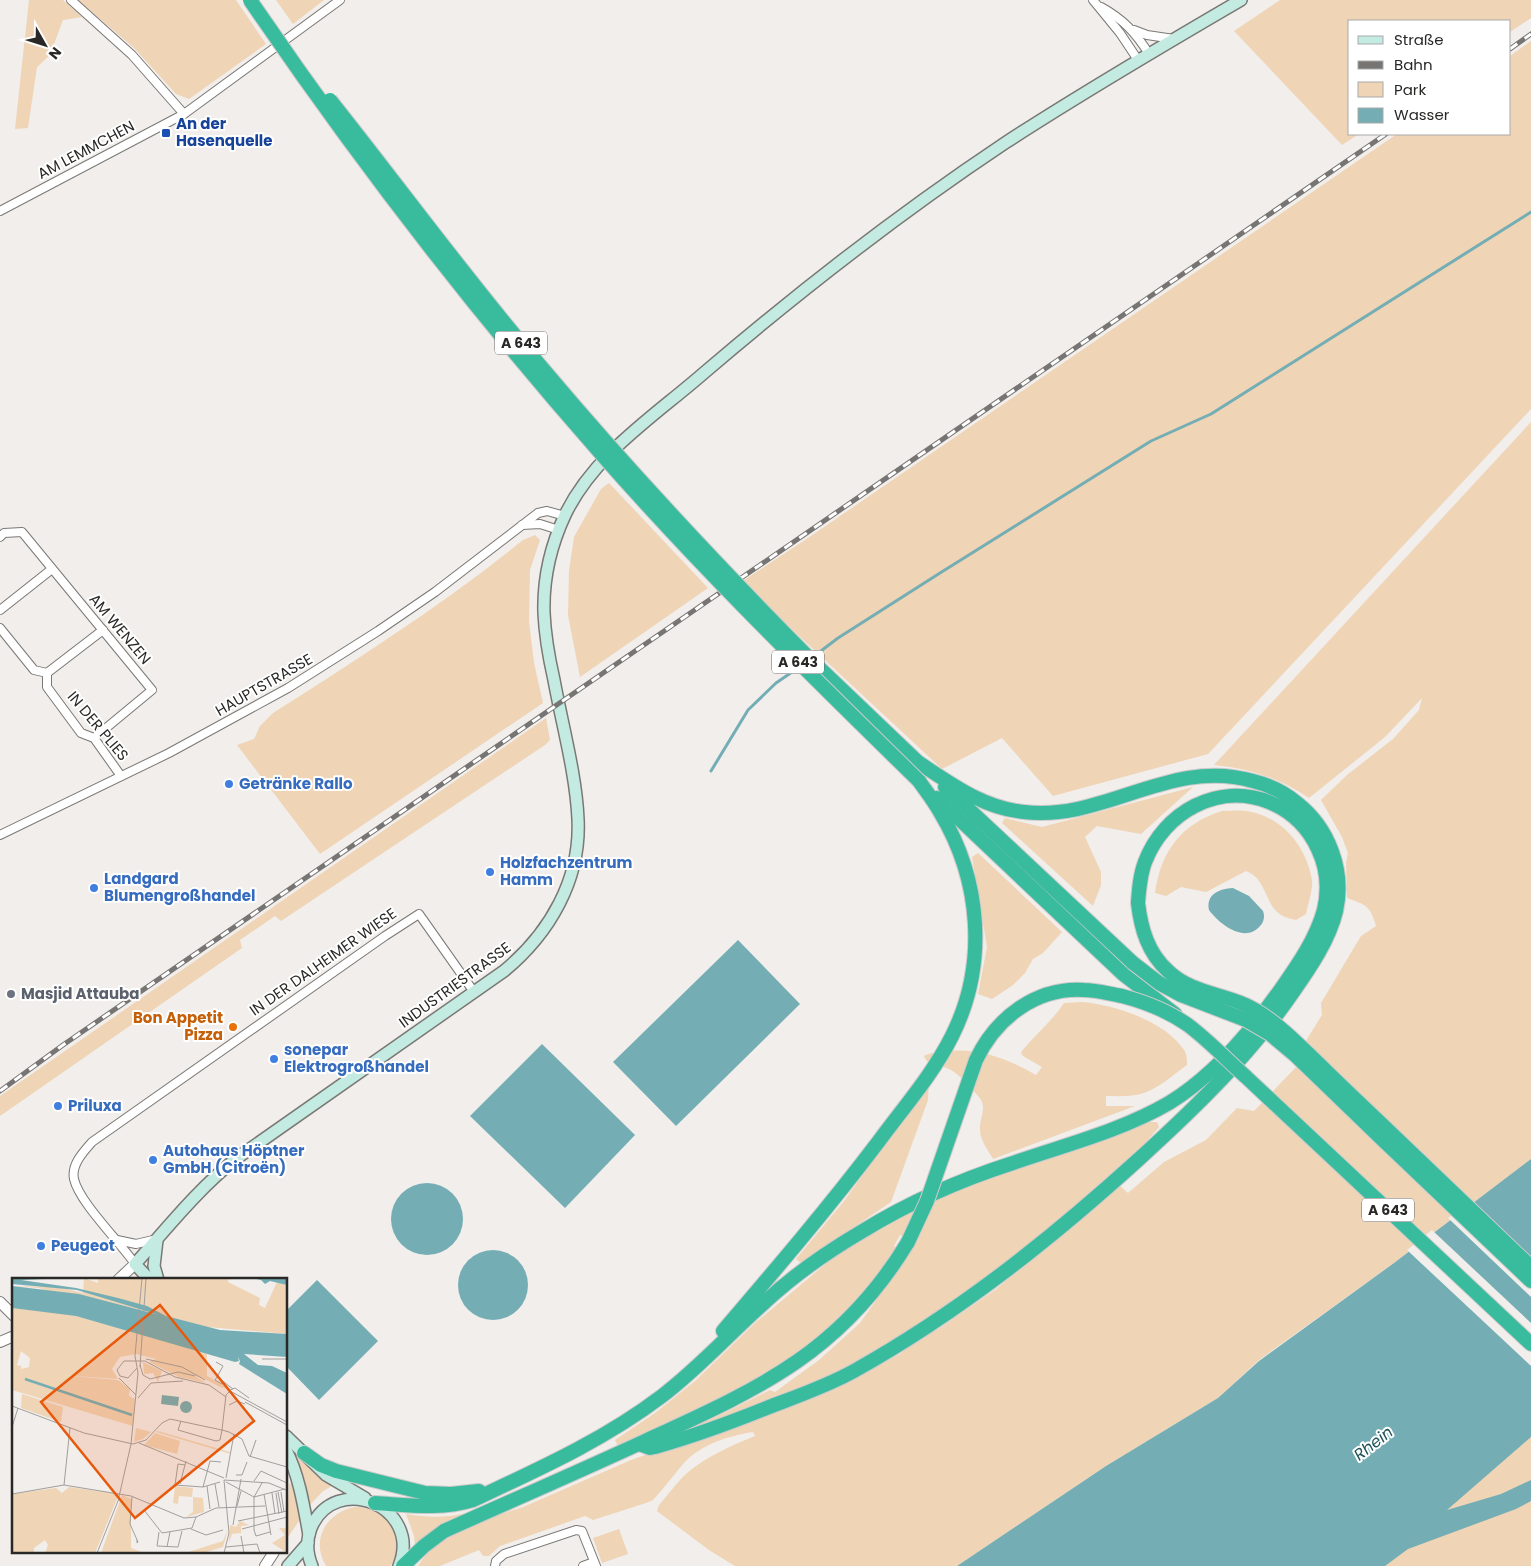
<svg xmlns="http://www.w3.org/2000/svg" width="1531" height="1566" font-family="Poppins,sans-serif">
<rect width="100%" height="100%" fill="#f1eeeb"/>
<g fill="#efd4b6">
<path d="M29,0h34l19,17 -19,3 -13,35 -13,12 -9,61 -13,1z"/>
<path d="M78,0h158l30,44 -77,55 -13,-5 -42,-46z"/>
<path d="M276,0h48l-31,24z"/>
<path d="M1280,0h251v18l-21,14v-11h-160v113h9l-17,11 -108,-114z"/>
<path d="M1531,41v368l-323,345 -155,42 -51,-58 -60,31 -201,-187 70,-46 586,-402h113v-78z"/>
<path d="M1531,422v737l-137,104 -135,97 -41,38 -112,68 -149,100h-222l-26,-16 -52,-39 2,-6c9,-10 18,-23 28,-32 20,-17 44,-27 68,-37l-2,-4c-25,4 -52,12 -70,32 -10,12 -19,24 -30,36l-7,3 -53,17 -8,-4 -85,30 -11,10h-6l-4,-6 -39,16h-22l11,-16 10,-9 50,-23 34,-11 108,-47 144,-51 2,1 32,-10 46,-21 45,-25 11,-10 29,-16 55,-38 125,-104 8,7 36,-31 42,-22 31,-32 17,3 44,-46 9,-26 15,-24 -1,-12 40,-67 15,-10c-6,-21 -10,-21 -29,-28l-1,-35 2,-10 -6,-16 -21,-37 26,-25 46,-36 26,-29 3,-12 -37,39 -76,61c-31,-21 -59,-29 -95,-33z"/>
<path d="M609,483l99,105 -128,89 -12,-62 1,-44 5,-34 27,-48z"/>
<path d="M535,535l5,5 -10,30 -1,51 5,42 9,40 -223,151 -83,-109 17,-6 6,-13 13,-13c86,-55 171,-109 250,-173z"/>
<path d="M546,718l4,22 -5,5 -264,176 -6,-5 -35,24 2,8 -242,168v-20z"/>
<path d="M1193,787l-52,47 -44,-8 -12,11 16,35v13l-8,21 -91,-83 3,-5 37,9z"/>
<path d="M1222,811c8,0 16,-1 24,0 35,5 60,34 66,69 1,10 -4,24 -6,34l-10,6c-27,-5 -24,-19 -37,-39 -3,-5 -8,-8 -13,-10l-40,21 -25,-5 -15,9 -11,-3c6,-42 26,-69 67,-82z"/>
<path d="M978,853l84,79 -19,21 -10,6 -8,14 -12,12 -21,14 -14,-5 9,-47 -15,-90z"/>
<path d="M1083,1002c32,3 82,19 101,48 3,4 3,10 3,15 -14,10 -29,24 -46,29 -12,3 -24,2 -35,2v10h29l-142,53c-5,-9 -13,-19 -13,-29 -1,-12 8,-22 -1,-33 -8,-9 -18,-21 -28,-27 -10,-6 -22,-1 -27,-14 7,-4 15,-4 23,-5 33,-3 61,8 89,24l6,-8 -19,-11 -2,-3 1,-2c14,-17 30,-30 42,-48z"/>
<path d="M929,1082l-1,18 -37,102 -90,61 -5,-4 48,-58z"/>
<path d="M1150,1122h7l2,5 -13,15 -84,76 -108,87 -93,56 -67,33 -119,41 53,-24 42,-21 5,2 44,-32 41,-37 56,-79 -2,-4 -14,-5 -6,11 2,2 -35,48 -38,41 -36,26 -49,27 -120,56 -3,-6 40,-27 40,-32 59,-57 81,-68 72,-43 35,-18z"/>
<path d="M1531,1311v255h-183z"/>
<path d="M291,1448l42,37 -11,7 -14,15z"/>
<path d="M291,1483l10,35 -15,22c0,-19 3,-37 3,-56z"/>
<path d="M355,1507c32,0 53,30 36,59h-65c-16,-26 1,-54 29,-59z"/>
<path d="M475,1511l-60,36 -1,-11 -8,-22c26,4 43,4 69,-3z"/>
<path d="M619,1529l9,25 -26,9 -9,-25z"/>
</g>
<g fill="#74aeb4">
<path d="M1233,888l16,8 14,15c2,5 1,11 -3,15 -15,18 -41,-2 -51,-16 -3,-16 10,-21 24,-22z"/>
<path d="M738,940l62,64 -124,122 -63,-64z"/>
<path d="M542,1044l93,91 -70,73 -95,-92z"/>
<path d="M1531,1159v278l-84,73 54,-16 30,-14v21l-15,8 -108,40 -23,17h-428l149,-100 112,-68 41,-37 135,-98z"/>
<circle cx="427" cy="1219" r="36"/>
<circle cx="493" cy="1285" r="35"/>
<path d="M317,1280l61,61 -59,59 -33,-34v-55z"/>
</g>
<g fill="#f1eeeb">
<path d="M1472,1200l59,57v40l-83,-79z"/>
<path d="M1432,1230l99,93v43l-124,-116z"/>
</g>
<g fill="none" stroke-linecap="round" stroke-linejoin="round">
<g stroke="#74aeb4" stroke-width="3">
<path d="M813,657l25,-19 102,-65 211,-132 60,-27 320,-202"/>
<path d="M711,771l37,-61 28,-27 22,-15"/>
</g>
<g stroke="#7a7875" stroke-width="10">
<g id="minor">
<path d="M71,0l61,55 52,59"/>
<path d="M1093,0l27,33 18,27"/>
<path d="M1101,7c22,12 35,26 48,47"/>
<path d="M1134,30l13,5 27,4"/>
<path d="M0,211l184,-97 156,-114"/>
<path d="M522,525l18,-1 19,6"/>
<path d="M0,537l4,-4 18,-1 130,158 -58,48"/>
<path d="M0,610l52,-41"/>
<path d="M0,628l34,42 13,3v14l34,46 13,5 27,38"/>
<path d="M47,673l56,-43"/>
<path d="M0,835l169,-82 119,-65 90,-57 57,-39 103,-79 9,-2 18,5"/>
<path d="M117,1240l19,4 21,-5"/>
<path d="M135,1264c-15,-22 -56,-62 -61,-85 -3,-14 9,-27 18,-37l293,-206 34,-22 55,78"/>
<path d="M495,1566l1,-5 8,-7 72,-24 6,1 14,35"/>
<path d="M583,1566l11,-4"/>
</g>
</g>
<g stroke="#7a7875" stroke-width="12">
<g id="tertiary">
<path d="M118,1280l17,-16"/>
<path d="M0,1302l14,14"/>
<path d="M0,1342l14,-6"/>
<path d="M265,1566l9,-14"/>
</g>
</g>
<g stroke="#7a7875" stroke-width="14">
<g id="secondary">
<path d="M157,1240l-3,26 4,14"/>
<path d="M150,1280l-15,-16c33,-37 63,-75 102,-106l267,-187c46,-38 77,-92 74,-152 -2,-45 -16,-95 -24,-139 -5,-22 -9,-44 -10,-67 -1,-33 7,-68 21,-98 29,-61 91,-100 140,-143 96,-82 195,-159 300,-229 77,-50 157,-97 236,-143"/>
<path d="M286,1436l40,39 39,23"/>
<path d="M286,1450c13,25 18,57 23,85"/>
<path d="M288,1566l20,-23"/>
<path d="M312,1566c-5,-12 -6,-25 -1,-38 24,-57 112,-22 88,38"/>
</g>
</g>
<g stroke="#cccbcb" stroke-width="16">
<g id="motorway">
<path d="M811,660l111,106"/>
<path d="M945,787l188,176"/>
<path d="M937,798l186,176 52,40"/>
<path d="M1245,1076l286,268"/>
<path d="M1392,1134l139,133"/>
<path d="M1385,1142l146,139"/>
<path d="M723,1331c53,-62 106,-124 156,-190 25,-34 54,-67 73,-105 36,-72 29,-156 -12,-224 -6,-11 -14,-21 -21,-31"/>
<path d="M639,1444l11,4 5,-1c39,-11 77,-25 114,-40 29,-11 58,-21 85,-36 104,-58 197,-132 285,-212 56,-51 111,-104 154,-167 17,-24 36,-52 43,-81 9,-40 -7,-83 -39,-108 -13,-11 -28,-18 -44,-22 -83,-24 -149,41 -229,31 -42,-4 -74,-29 -108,-51"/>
<path d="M304,1453l17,12 15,6 89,22 26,1 28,-3"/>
<path d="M375,1503c33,2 66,7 98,-3 66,-31 131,-60 189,-104 37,-28 68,-63 103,-94 29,-27 62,-50 96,-70 47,-29 99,-52 152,-69 52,-18 108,-32 156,-60 43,-26 83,-73 112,-114 17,-24 35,-50 43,-79 5,-21 3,-42 -6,-61 -10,-22 -27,-38 -49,-47 -51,-20 -105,10 -124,60 -5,13 -6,27 -7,41"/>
<path d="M403,1566l21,-20 20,-15c67,-30 134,-59 201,-90 113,-52 196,-88 263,-199"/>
</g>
</g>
<use href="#minor" stroke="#fff" stroke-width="8"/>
<use href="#tertiary" stroke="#fff" stroke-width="10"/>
<use href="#secondary" stroke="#c4ebe2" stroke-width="11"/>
<use href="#motorway" stroke="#39bb9d" stroke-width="14"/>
<g stroke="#777573" stroke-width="5">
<g id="rail">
<path d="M1510,49l21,-15"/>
<path d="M0,1091l63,-46 1323,-911"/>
</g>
</g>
<use href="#rail" stroke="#fff" stroke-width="3" stroke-dasharray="9" stroke-linecap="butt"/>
<g stroke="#cccbcb" stroke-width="16" stroke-linecap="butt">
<g id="motorway-bridge">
<path d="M250,0c107,157 222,307 348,450 101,116 211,223 321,331"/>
<path d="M330,100c71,89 138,182 213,269 85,101 175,197 268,291"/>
<path d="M1138,903c3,26 10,50 30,68 26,25 63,22 92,42 22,14 39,32 58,50 24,24 49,47 74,71"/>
<path d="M1133,963l26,20 22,12 65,25 24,14 25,21 90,87"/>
<path d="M908,1242l19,-41 49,-141c20,-42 60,-73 108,-70 13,0 25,4 38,6 23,6 46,15 66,29 20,15 38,34 57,51"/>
</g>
</g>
<use href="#motorway-bridge" stroke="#39bb9d" stroke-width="14"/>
</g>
<rect fill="#1a4fb4" stroke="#fff" stroke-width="2" x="161" y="128" width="10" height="10" rx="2.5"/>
<g fill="#3f7fe0" stroke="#fff" stroke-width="2">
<circle cx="229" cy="784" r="5"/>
<circle cx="490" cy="872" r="5"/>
<circle cx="94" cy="888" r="5"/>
<circle cx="274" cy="1059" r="5"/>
<circle cx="58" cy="1106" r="5"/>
<circle cx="153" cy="1160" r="5"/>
<circle cx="41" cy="1246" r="5"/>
</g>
<circle fill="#6b7280" stroke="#fff" stroke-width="2" cx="11" cy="994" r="5"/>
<circle fill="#e8710a" stroke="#fff" stroke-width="2" cx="233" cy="1027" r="5"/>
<g text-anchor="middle" stroke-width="4" stroke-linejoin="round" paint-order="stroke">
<g fill="#fff" stroke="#696868" stroke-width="1">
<rect x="495" y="331.5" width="52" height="23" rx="4"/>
<rect x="772" y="650.5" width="52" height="23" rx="4"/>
<rect x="1362" y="1198.5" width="52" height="23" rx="4"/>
</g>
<g font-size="14" font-weight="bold" fill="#292827">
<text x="521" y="348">A 643</text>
<text x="798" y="667">A 643</text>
<text x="1388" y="1215">A 643</text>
</g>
<g font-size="15" font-weight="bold" fill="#164399" stroke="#fff" text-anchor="start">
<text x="176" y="129">An der<tspan x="176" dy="17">Hasenquelle</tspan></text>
</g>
<g font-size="15" fill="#292827" stroke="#fff">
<text transform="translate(86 150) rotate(-28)" y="5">AM LEMMCHEN</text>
<text transform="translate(120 629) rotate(50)" y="5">AM WENZEN</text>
<text transform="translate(264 685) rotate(-30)" y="5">HAUPTSTRASSE</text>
<text transform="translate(98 726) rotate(50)" y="5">IN DER PLIES</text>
<text transform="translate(323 962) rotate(-35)" y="5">IN DER DALHEIMER WIESE</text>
<text transform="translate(455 985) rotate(-36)" y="5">INDUSTRIESTRASSE</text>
</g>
<g font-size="15" font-weight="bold" fill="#366cbe" stroke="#fff" text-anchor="start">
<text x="239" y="789">Getränke Rallo</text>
<text x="500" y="868">Holzfachzentrum<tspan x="500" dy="17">Hamm</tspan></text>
<text x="104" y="884">Landgard<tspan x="104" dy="17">Blumengroßhandel</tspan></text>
<text x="284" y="1055">sonepar<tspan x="284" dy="17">Elektrogroßhandel</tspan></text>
<text x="68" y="1111">Priluxa</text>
<text x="163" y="1156">Autohaus Höptner<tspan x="163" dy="17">GmbH (Citroën)</tspan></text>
<text x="51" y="1251">Peugeot</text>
</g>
<g font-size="15" font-weight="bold" fill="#5b616d" stroke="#fff" text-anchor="start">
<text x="21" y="999">Masjid Attauba</text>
</g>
<g font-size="15" font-weight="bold" fill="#c56008" stroke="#fff" text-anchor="end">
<text x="223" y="1023">Bon Appetit<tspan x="223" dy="17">Pizza</tspan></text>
</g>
<g font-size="16" font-style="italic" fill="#215459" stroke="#fff">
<text transform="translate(1373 1443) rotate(-38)" y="6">Rhein</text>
</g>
</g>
<g transform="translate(12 1278)">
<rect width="275" height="275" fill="#f1eeeb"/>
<path d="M72,0l14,5v-5h131l4,2 -5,-1v3l32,16 -1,7 6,3 12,-26 10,3v49l-147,-13 -101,-33 -27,-2 46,1 25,6zM0,30l57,6 125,35 13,5v22l24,13 -11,-2 -17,-9 -8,-2 11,7 -27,-6 -30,-15 7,-3 -20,-5 -16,3 -8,12 6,10 -58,-4 58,5 12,9 -1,7 6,3 -2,27 -121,-36zM9,73l9,7 -1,9 -8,2 1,23 -1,-26 -4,-1zM131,84l19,9 -4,11 -5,-9 -9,1zM10,116l41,13 -2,15 -40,-14zM124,150l15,4 -8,7 -9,3zM146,153l72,21 1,2 -75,-22zM143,155l25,8 -3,13 -33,-9zM163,208l18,2 -1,9 -13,-1 -1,8 -5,-1zM57,209l50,7 -24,59h-50l3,-8 -3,-5 -11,8v5h-22v-59l44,-6 6,5zM110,217l9,4v49l13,5h-43zM181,219l10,1 1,14 -18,5 7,-5zM228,243l9,4 -8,1v7l-9,1 -3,9 1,-18 6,2zM267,250h8v25l-15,-10 13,-8zM216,251l-5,18 -20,6h-18l38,-12z" fill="#efd4b6" fill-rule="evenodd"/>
<path d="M54,0l-45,2 55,8 42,10 29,8 19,10 54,14 67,4v23l-43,-3 14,11 14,1 15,7v21l-48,-30 1,-3 -2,-4 1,4 -4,1 -159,-46 -64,-8v-22l67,8 80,21 -82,-25 -65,-6v-5zM240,0h35v7l-17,-4 -5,3 -4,-4zM150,117l17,2 -1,9 -17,-2zM168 129a6 6 0 1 1 12 0a6 6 0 1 1-12 0Z" fill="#74aeb4"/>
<path fill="none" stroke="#74aeb4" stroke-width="2.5" d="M13,101l107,36"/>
<path fill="none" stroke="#a19f9d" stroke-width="1" d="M134,81l36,8 23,13M250,81h25M204,84l7,4 -6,11M128,87l3,10 7,4 28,-7 17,4M128,89l6,-89M125,90l-9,10 -8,-2 -3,-6 7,-9h21l30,16 34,8 17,12M205,99l16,12M205,99l-2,3 7,4 3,-2M107,100l17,17M218,112l5,-2 14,10M126,120l13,-15 32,-2M233,124l42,23M217,127l8,-4 8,3M0,128l72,27 49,11 13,-4 16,-17 8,-4 52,11 4,-35 4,-4 57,31M169,143l-3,9 38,11 4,-1 2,-10 7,2 13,7 7,17 38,11M0,149l6,-19M127,165l85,35M238,179l6,-17M173,187l-7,-1 -3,21 28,2 17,-5M224,197h6l5,-13M214,200l8,-44M212,202l45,3 17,7M242,203l7,-10 26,12M214,204l28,15 31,-8M250,205l-8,14v33l2,6 14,-4M168,206l6,-23M203,206l4,23M52,207l67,11 53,22 12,-1 20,-9 49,-2M52,207l6,-57M195,208l3,23M191,209l7,-26 11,1M266,214l4,21M269,214l3,20M260,215l3,21M264,215l3,21M0,216l52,-9M252,216l7,41M120,219l-2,27 8,18 -1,1v-3M225,228l4,-15M132,232l18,23 30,-5 4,-11M226,243l49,-10M221,247l8,-46M179,251l15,6 17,-5M230,251l45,-12M147,254l-2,14 21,1 4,-16M229,258l3,17M155,269l3,-15M214,269l31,-3 3,9M85,275l21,-52 13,-57 7,-71 -3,-17 7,-78M212,275l5,-20 -5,-53"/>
<path fill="#e8590c" fill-opacity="0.15" stroke="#e8590c" stroke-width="2.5" d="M148,27l94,116 -119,97 -94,-116z"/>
<rect width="275" height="275" fill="none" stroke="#292827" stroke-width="2.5"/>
</g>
<rect x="1348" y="20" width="162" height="115" fill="#ffffff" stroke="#a9a9a9"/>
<rect x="1358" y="36" width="25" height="8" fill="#c4ebe2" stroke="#a9a9a9"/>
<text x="1394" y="45" font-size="15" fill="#292827">Straße</text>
<rect x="1358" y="61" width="25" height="8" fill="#777573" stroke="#a9a9a9"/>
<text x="1394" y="70" font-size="15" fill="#292827">Bahn</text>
<rect x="1358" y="82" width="25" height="15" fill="#efd4b6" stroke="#a9a9a9"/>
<text x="1394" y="95" font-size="15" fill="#292827">Park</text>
<rect x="1358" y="108" width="25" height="15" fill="#74aeb4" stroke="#a9a9a9"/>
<text x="1394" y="120" font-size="15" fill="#292827">Wasser</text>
<g transform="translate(45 45) rotate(129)" stroke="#ffffff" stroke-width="4" paint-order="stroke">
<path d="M0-4L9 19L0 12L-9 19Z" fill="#292827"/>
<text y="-8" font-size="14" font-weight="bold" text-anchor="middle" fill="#292827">N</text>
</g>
</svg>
